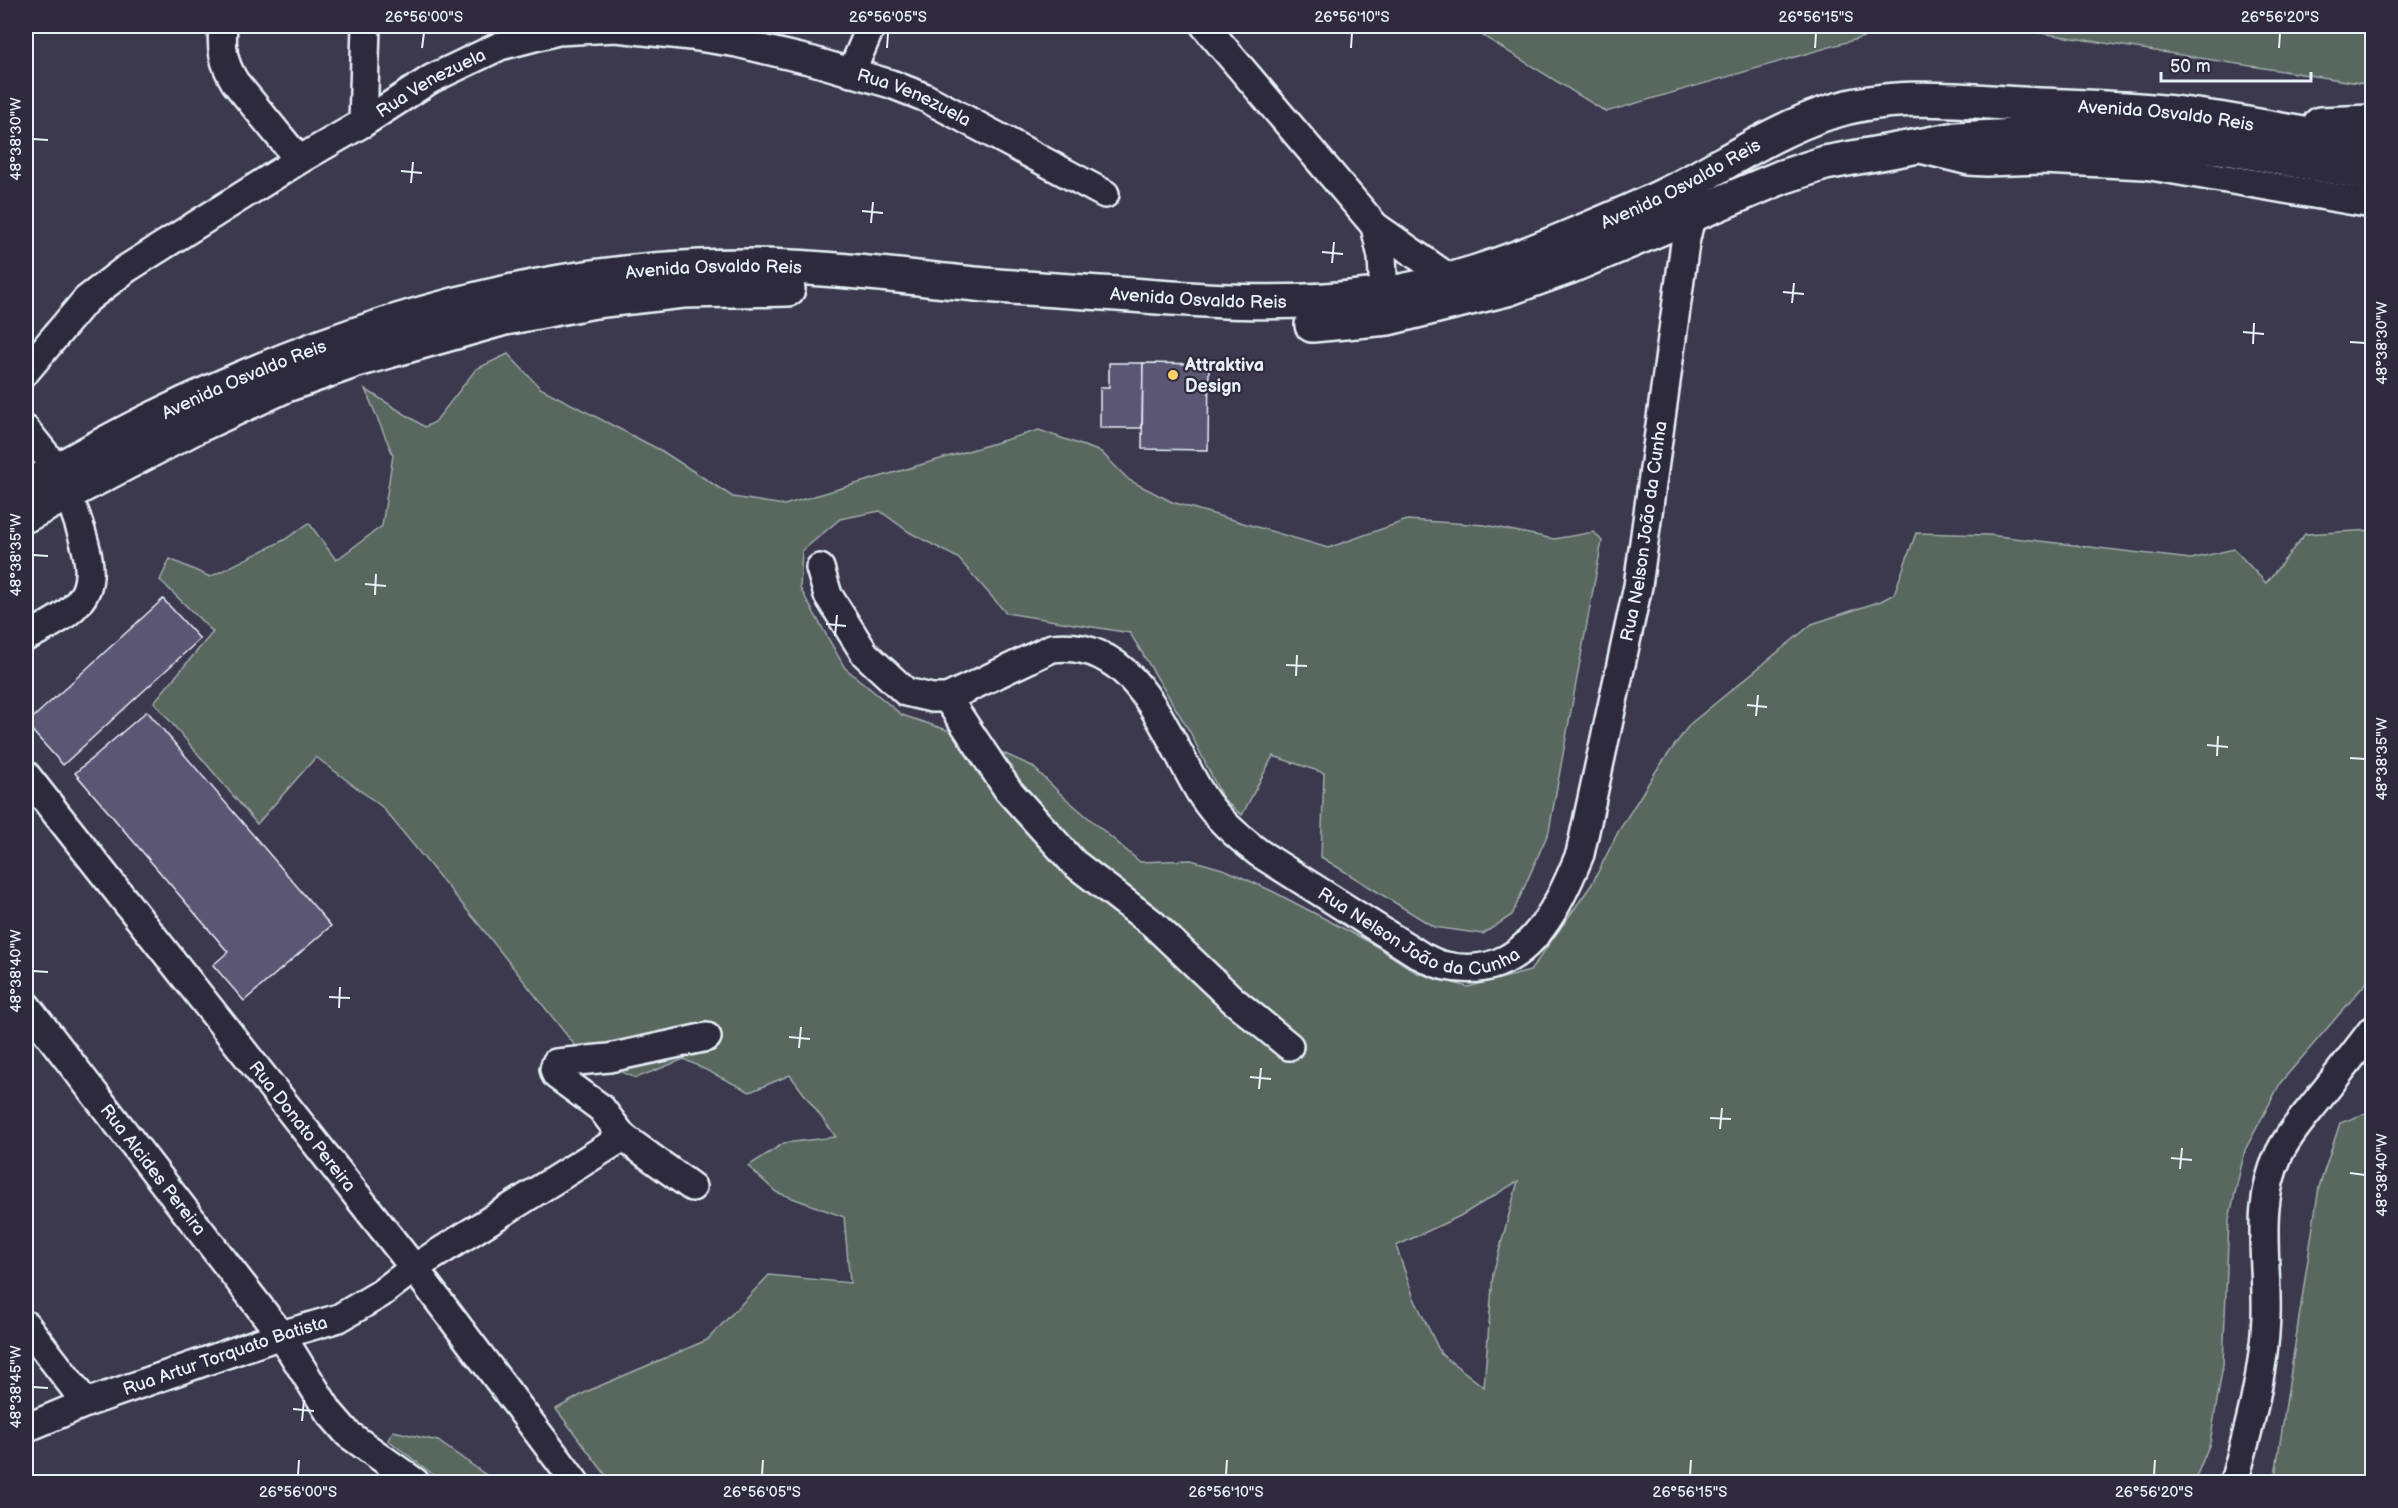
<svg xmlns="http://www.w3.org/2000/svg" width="2398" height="1508" font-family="'Balsamiq Sans',sans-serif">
<rect width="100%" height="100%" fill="#3c384e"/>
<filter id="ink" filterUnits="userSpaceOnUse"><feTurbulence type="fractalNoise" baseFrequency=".0167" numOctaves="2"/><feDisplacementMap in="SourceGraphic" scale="12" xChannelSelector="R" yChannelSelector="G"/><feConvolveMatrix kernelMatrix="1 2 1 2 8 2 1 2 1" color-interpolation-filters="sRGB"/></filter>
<g filter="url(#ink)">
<g fill="#59685f" stroke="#a0acac" stroke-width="1.5" fill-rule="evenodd">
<path d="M1467,26h435l-296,86z"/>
<path d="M1997,26h375v59z"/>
<path d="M508,354l32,34 122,63 71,46 51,8 255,-75 62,22 28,28 43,22 156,46 79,-28 78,5 69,14 40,-7 8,9 -53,290 -37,84 -29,19 -49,-7 -113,-70 3,-84 -51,-17 -31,59 -19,-16 -33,-67 -60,-99 -124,-20 -48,-55 -49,-26 -29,-21 -40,8 -38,32 -2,37 45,80 57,47 63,21 67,30 31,30 77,66 51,-2 35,10 48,22 99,52 44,29 51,14 62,-16 62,-87 26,-52 38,-61 34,-47 122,-100 69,-23 13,-7 22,-61 73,2 202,24 43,-10 32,34 39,-49 67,-4v446l-91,106 -36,68 -16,69 -6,146 -13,78 -16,39h-1583l-55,-73 32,-18 119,-51 62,-65 81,8 -6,-66 -68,-25 -28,-26 36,-23 52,-6 -46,-62 -40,17 -66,-33 -48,19 -52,-21 -103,-130 -99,-120 -66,-50 -59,67 -103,-122 59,-70 -53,-52 10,-21 40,18 74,-37 25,-17 27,37 46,-34 11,-71 -28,-66 60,38 10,-5 41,-53zM1518,1181l-25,93 -9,113 -43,-33 -27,-56 -18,-52 64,-30z"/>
<path d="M2372,1111v371h-98l45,-295 21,-64z"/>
<path d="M393,1431l45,10 58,41h-53l-55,-42z"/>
</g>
<g fill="#5c5775" stroke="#e8f1f8" stroke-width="1.5">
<path d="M1109,363h34l-1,65h-42v-41h9z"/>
<path d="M1143,363l66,1 -1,86 -66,-1z"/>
<path d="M163,599l37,40 -137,126 -37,-41z"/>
<path d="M147,711l184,215 -87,75 -31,-36 15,-13 -153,-179z"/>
</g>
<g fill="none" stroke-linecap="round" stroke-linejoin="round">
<g stroke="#e8f1f8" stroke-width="32">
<g id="minor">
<path d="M223,26c-2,22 0,37 12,56l64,78"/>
<path d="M1205,26l170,200 77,54"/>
<path d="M851,73l20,-47"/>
<path d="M363,123l3,-97"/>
<path d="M1916,148l53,13 17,1 56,-2 103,5 227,39"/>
<path d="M1375,226l7,31 2,37"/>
<path id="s1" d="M26,371l60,-71 40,-31 173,-109 64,-37 68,-44 69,-33 58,-15 58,-3 75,8 46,7 76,18 78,23 33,13 181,97"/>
<path d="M26,430l20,25"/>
<path id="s2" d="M820,568l8,27 37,59 41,38 26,6h15l105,-50c85,-11 114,89 149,146 15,24 36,42 58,59l162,103c8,4 17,9 25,10 77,17 110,-54 134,-112l58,-268 47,-343 6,-27"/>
<path d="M26,637c69,-34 75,-51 49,-124"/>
<path d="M947,698l61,92 66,73 78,60 81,77 56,46"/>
<path id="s3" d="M26,775l388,493 161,214"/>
<path id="s4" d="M26,1005l255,330 48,77 19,22 67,48"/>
<path d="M692,1187l-69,-50 -22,-29 -45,-33 -2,-6 2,-6 53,-5 98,-21"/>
<path d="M26,1325l60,78"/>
<path id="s5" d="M26,1428l60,-25 195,-68 58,-17 41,-24 34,-26 209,-131"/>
<path d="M2234,1482c15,-54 30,-108 32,-165 2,-55 -12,-111 13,-163 9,-19 24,-36 37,-52 19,-24 38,-48 56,-72"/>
</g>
</g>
<g stroke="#e8f1f8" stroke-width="38">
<g id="major">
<path d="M2320,124l52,-2"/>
<path d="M1312,325l76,-7 119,-29 64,-23 211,-89 43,-14 132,-24 59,-3h60l96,6 48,5 152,27"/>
<path id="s6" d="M26,488c42,-24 85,-49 129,-70 198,-97 413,-161 636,-151 65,3 130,12 195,18 48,4 97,7 146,10 86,7 158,11 244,0 70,-9 134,-33 198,-60 34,-14 68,-28 101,-45 51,-26 97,-59 152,-77 63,-21 129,-13 194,-9 61,3 123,4 183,13 56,8 112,20 168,30"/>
<path d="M26,515l171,-89 89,-41 68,-24 151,-43 90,-17 88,-10 105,-2"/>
</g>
</g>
<use href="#minor" stroke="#2f2a3d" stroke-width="27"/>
<use href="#major" stroke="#2f2a3d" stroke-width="33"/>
</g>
</g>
<path fill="none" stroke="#e8f1f8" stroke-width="2" d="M422,48l2,-15M887,48l1,-15M1351,48l1,-15M1815,48l1,-15M2279,48l1,-15M33,139l15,1M401,171l21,2M411,183l2,-21M862,211l21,2M871,223l2,-21M1322,252l21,2M1332,263l2,-21M1783,292l21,2M1792,303l2,-20M2243,332l21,2M2350,342l15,1M2253,344l1,-21M33,555l15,1M365,584l21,2M375,595l1,-21M826,624l20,2M835,636l2,-21M1286,665l21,1M1296,676l1,-21M1747,705l20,2M1756,716l2,-21M2207,745l21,2M2217,756l1,-20M2350,758l15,1M33,971l15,1M329,997l21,1M339,1008l1,-21M789,1037l21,2M799,1048l2,-21M1250,1077l21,2M1259,1089l2,-21M1710,1118l21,1M1720,1129l2,-21M2171,1158l21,2M2180,1169l2,-21M2350,1173l15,2M33,1387l15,1M293,1409l21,2M302,1421l2,-21M298,1475l1,-15M762,1475l1,-15M1226,1475l1,-15M1690,1475l1,-15M2154,1475l1,-15"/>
<circle fill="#ffd166" stroke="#2f2a3d" stroke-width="2" cx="1173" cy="375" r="6"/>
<g text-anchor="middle" stroke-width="4.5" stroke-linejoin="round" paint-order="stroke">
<g font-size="18" fill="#e8f1f8" stroke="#2f2a3d">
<text dy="6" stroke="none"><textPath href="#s1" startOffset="501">Rua Venezuela</textPath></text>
<text dy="6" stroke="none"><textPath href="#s1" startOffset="1005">Rua Venezuela</textPath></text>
<text dy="6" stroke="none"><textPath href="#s6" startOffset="2224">Avenida Osvaldo Reis</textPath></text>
<text dy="6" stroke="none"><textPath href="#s6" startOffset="1720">Avenida Osvaldo Reis</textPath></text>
<text dy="6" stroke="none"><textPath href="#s6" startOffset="730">Avenida Osvaldo Reis</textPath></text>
<text dy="6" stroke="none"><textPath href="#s6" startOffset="1216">Avenida Osvaldo Reis</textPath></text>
<text dy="6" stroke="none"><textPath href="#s6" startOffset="244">Avenida Osvaldo Reis</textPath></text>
<text dy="6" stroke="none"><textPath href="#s2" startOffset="1360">Rua Nelson João da Cunha</textPath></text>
<text dy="6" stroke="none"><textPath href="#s2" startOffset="802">Rua Nelson João da Cunha</textPath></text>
<text dy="6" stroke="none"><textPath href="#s3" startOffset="447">Rua Donato Pereira</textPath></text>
<text dy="6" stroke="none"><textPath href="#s4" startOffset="208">Rua Alcides Pereira</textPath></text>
<text dy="6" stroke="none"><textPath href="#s5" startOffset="212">Rua Artur Torquato Batista</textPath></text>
</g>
<g font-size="18" font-weight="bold" fill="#e8f1f8" stroke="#2f2a3d" text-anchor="start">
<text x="1185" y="371">Attraktiva<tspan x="1185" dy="21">Design</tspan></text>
</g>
</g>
<rect width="2398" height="1508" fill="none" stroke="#2f2a3d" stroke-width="66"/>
<path d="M2161 72v9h150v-9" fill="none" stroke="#e8f1f8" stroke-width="3"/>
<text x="2170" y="72" font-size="18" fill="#e8f1f8" stroke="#2f2a3d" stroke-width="4.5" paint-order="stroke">50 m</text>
<rect x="33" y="33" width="2332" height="1442" fill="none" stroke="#e8f1f8" stroke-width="2"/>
<g font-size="15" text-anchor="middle" fill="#e8f1f8">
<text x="424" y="22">26°56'00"S</text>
<text x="888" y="22">26°56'05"S</text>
<text x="1352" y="22">26°56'10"S</text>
<text x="1816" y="22">26°56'15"S</text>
<text x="2280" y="22">26°56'20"S</text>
<text transform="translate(16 139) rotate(-90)" y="5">48°38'30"W</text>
<text transform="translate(2382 343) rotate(-90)" y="5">48°38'30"W</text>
<text transform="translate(16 555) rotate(-90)" y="5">48°38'35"W</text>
<text transform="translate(2382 759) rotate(-90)" y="5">48°38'35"W</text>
<text transform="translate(16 971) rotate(-90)" y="5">48°38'40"W</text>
<text transform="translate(2382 1175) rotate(-90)" y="5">48°38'40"W</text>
<text transform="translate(16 1387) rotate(-90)" y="5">48°38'45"W</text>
<text x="298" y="1497">26°56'00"S</text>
<text x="762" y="1497">26°56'05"S</text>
<text x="1226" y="1497">26°56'10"S</text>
<text x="1690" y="1497">26°56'15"S</text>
<text x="2154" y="1497">26°56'20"S</text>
</g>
</svg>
